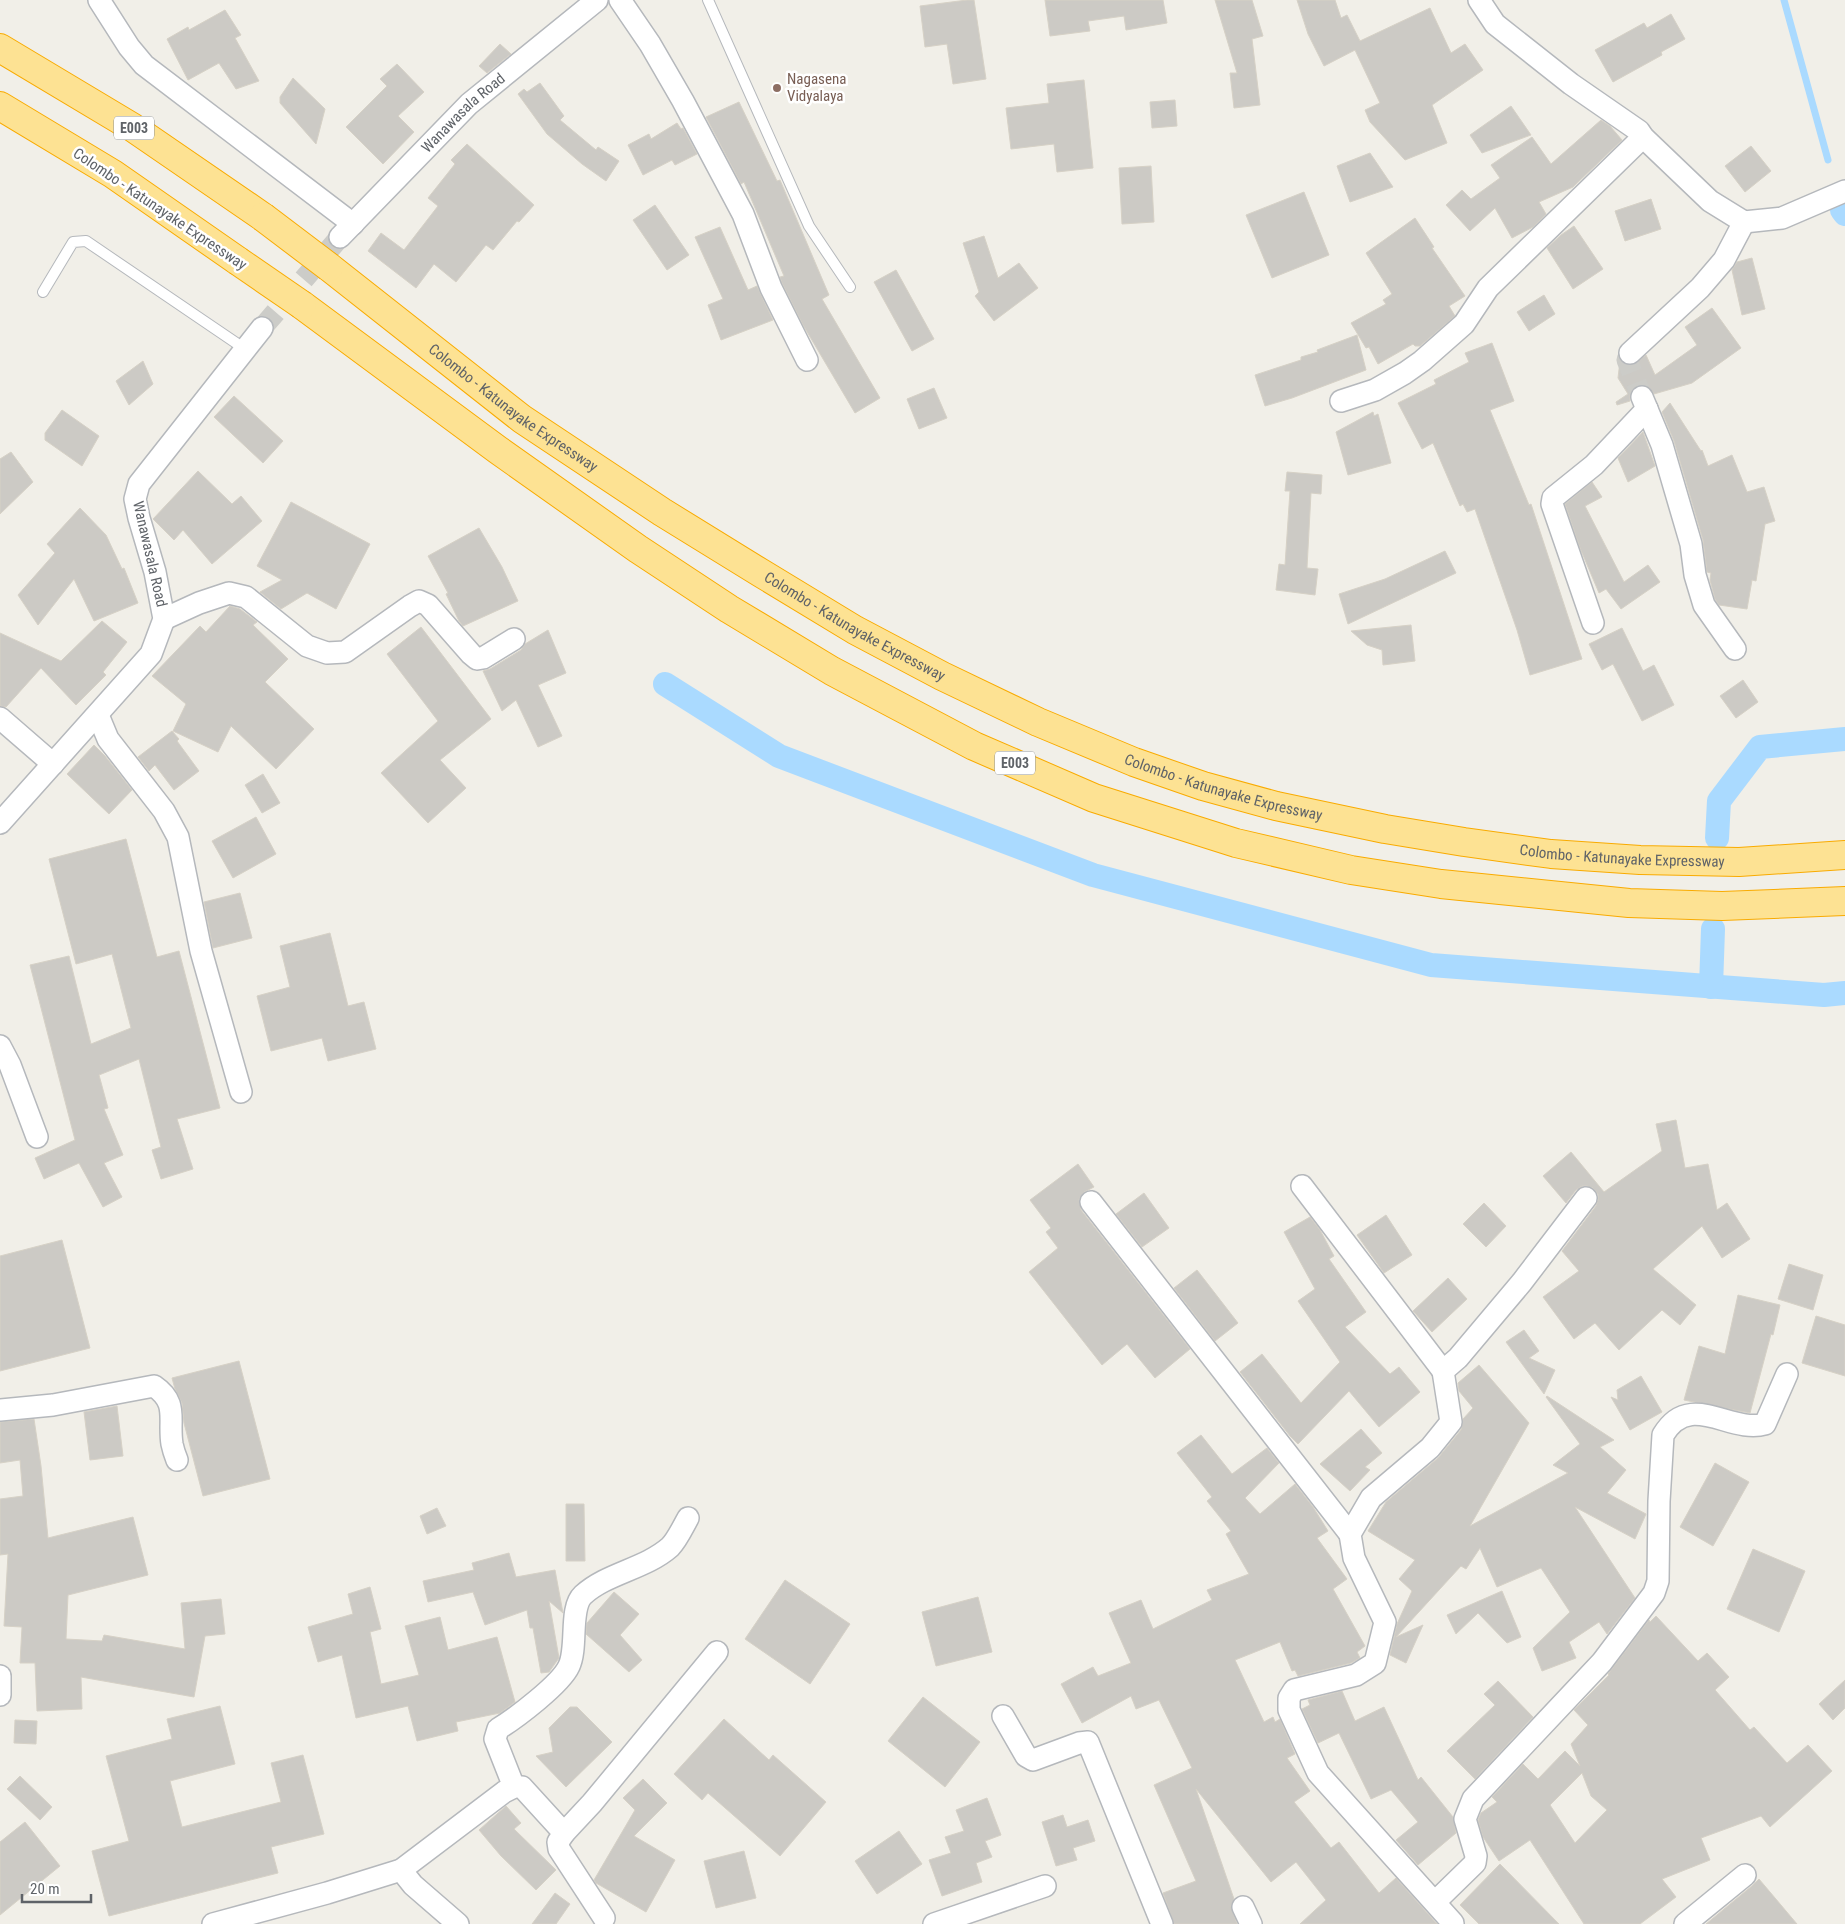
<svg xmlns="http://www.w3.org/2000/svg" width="1845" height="1924" font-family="'Roboto Condensed',sans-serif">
<rect width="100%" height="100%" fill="#f1efe8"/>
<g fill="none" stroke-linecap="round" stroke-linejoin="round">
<path stroke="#aadaff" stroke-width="7" d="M1784,0l44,160"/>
<g stroke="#aadaff" stroke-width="24">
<path d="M1842,210l3,4"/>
<path d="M665,684l114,72 314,119 338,90 393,30 21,-2"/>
<path d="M1717,838l2,-37 41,-54 85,-8"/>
<path d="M1711,987l2,-58"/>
</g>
</g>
<g fill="#cccac5" stroke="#d6d1c6" fill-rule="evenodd">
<path d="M967,0h7l12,79 -33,5 -6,-40 -22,3 -5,-41z"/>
<path d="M1045,0h118l4,23 -41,7 -2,-14 -36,5 2,10 -40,5z"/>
<path d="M1215,0h37l11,36 -11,3 8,66 -26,3 -4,-35h7z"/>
<path d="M1297,0h38l6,18 6,-3 13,26 70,-33 21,45 14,-9 18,26 -51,35 15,38 -42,17 -35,-38 -5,-12 15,-7 -25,-53 -31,16 -16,-32z"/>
<path d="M225,10l16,25 -6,3 24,43 -23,8 -17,-26 -31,17 -21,-41 21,-12 1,3z"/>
<path d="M1671,14l14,25 -24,13 1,3 -49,27 -18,-32 49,-27 3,5z"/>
<path d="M500,44l11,10 -24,19 -8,-7z"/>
<path d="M397,64l27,28 -26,24 16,16 -31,32 -37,-37 41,-41 -7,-7z"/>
<path d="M293,78l32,31 -9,35 -36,-41v-6z"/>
<path d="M1084,80l9,88 -36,4 -3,-28 -43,5 -5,-41 43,-5 -2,-19z"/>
<path d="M540,83l24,33 -4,4 36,30 2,-3 21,14 -13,20 -24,-17 -35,-30 -29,-40 6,-5 3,3z"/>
<path d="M1175,100l2,26 -25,2 -2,-26z"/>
<path d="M739,102l38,79 3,-1 49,115 -7,4 58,99 -25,15 -52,-88 -21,-42 -2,-6 4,-1 -40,-94 -3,2 -35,-67z"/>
<path d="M1511,106l20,29 -49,18 -12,-18z"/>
<path d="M1601,120l9,6 12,14 -49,47 -34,15 7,12 -13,13 -21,11 -17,-30 -25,23 -24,-26 16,-15 9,9 29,-21 -9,-13 41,-28 19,27z"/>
<path d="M677,123l4,6 2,-1 14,26 -22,11 -3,-5 -29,15 -15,-30 21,-11 2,5z"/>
<path d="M467,144l67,61 -15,17 -2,-1 -24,29 -7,-5 -30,37 -22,-18 -18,24 -48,-37 13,-18 23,17 34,-44 -10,-8 27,-34 -4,-4z"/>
<path d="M1751,146l20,25 -26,21 -20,-26z"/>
<path d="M1370,153l23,34 -43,15 -13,-36z"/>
<path d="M1151,166l3,56 -32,2 -3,-56z"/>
<path d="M1304,192l25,63 -57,23 -26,-63z"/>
<path d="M1651,199l10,30 -36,12 -10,-30z"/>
<path d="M655,205l34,50 -22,15 -34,-50z"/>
<path d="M1415,218l19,29 -2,1 33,48 -16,10 6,10 -35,30h-5l-2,-2 -35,20 -9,-17 -3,1 -15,-25 35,-19 -3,-4 9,-6 -26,-41z"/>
<path d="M1574,226l29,43 -30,20 -26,-41 14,-13z"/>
<path d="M720,227l28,63 9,-4 16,34 -52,20 -13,-35 15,-6 -28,-62z"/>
<path d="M984,236l14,42 21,-15 19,25 -44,33 -19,-25 4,-4 -16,-49z"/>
<path d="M1752,258l13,51 -23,6 -10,-45 5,-8z"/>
<path d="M896,270l38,69 -22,12 -38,-69z"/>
<path d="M1544,295l11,19 -26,17 -12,-19z"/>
<path d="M1712,308l29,40 -49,35 -38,11 -5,-7 -6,-2h-5l-6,5 -2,5v6l-13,4 -1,-3 12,-8 -10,-16 2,-17 6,4h6l14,-10 9,20 42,-30 -12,-18z"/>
<path d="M1357,335l9,35 -74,28 -27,8 -10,-31 46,-15v-3l17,-5 -1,-2z"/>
<path d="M1492,343l22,58 -24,9 39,95 2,-1 51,155 -52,16 -13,-45 -42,-121 -8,3 -4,-8 -3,2 -27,-63 -11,6 -24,-46 38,-19 -2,-4 35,-18 -4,-9z"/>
<path d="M143,361l10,23 -24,21 -13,-24z"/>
<path d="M934,388l13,30 -28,11 -12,-30z"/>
<path d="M234,396l49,45 -20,22 -49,-46z"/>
<path d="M1670,403l31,48 1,-1 6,16 24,-11 15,37 17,-5 11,34 -10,3 -9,57 -4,-1 -5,29 -28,-4 -4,-6 -5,-19 1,-7 -4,-1 -4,-32 -29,-99 -12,-29z"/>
<path d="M62,410l37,26 -17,30 -37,-26v-7z"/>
<path d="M1373,412l1,4 4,-2 13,49 -43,12 -12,-43z"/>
<path d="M1643,432l12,34 -27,16 -10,-24z"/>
<path d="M11,452l22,30 -33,32v-55z"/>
<path d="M198,471l34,33 9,-8 21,25 -50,43 -29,-34 -9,10 -21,-21z"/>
<path d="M1287,472l35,3 -1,19 -10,-1 -4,75 11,1 -3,26 -39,-5 3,-26 6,1 5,-74h-5z"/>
<path d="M1592,482l10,15 -17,9 39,76 24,-17 12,17 -39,27 -15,-20 -7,4 -19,-45 -15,-44z"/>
<path d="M291,502l79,42 -34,65 -29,-16 -26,16 -21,-17 22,-12 -25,-14z"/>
<path d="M80,508l26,27 16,34 2,-1 14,35 -44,18 -20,-42 -36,46 -20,-30 37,-42 -8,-9z"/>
<path d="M479,528l23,39 16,34 -55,25 -4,-5 -13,-27 2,-1 -20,-37z"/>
<path d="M1445,551l11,22 -108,51 -9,-30 46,-15z"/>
<path d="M230,606l10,3 17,13 -4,3 35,34 -23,23 49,47 -38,40 -45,-43 -13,26 -45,-21 13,-27 -34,-28 48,-50 6,6z"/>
<path d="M102,621l25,21 -24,30 3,3 -30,30 -35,-37 -35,39 -6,-1v-73l61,28z"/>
<path d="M1411,625l4,36 -32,4 -1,-15 -15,-5 -16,-14z"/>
<path d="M421,627l70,92 -51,41 26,28 -38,35 -47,-50 57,-52 -51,-67z"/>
<path d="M1622,628l21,43 11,-6 20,40 -32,16 -29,-57 -11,6 -13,-26z"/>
<path d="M548,630l18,43 -28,12 24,51 -24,11 -22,-47 -14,11 -19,-40 7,-2 31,-19 4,-6z"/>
<path d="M1743,680l15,22 -22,16 -16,-22z"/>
<path d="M172,731l7,8 -2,2 22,30 -25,19 -19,-25 -6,6 -11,-14z"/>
<path d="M94,745l11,11 27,34 -23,24 -42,-40z"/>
<path d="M263,774l17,29 -18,10 -17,-28z"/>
<path d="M256,817l20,37 -43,24 -21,-37z"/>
<path d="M126,839l31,118 22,-6 41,157 -43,11 16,50 -32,10 -9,-29 9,-3 -22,-88 -40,16 9,33 -4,1 19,46 -19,8 18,34 -19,10 -24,-44 -35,16 -9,-21 40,-18 -45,-175 39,-9 22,88 40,-16 -19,-74 -36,10 -27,-105z"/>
<path d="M240,893l12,45 -39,10 -9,-46z"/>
<path d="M330,933l18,73 16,-4 12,47 -48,12 -6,-23 -51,13 -14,-55 33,-9 -10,-41z"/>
<path d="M1676,1120l9,48 23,-4 9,46 10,-7 23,36 -28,19 -20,-32 -49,43 43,36 -16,20 -18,-15 -43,40 -24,-27 -21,16 -31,-42 36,-26 -17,-20 34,-45 2,-6v-6l-5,-6 -6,-2h-5l-6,4 -10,13 -23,-27 28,-24 33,40 58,-41 -6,-27z"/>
<path d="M1078,1164l16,23 -10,5 -5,7 2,11 109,139 -35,29 -28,-34 -25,21 -73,-93 29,-24 -12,-16 5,-4 -21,-28z"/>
<path d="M1144,1193l25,35 -27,19 -26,-33z"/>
<path d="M1484,1203l22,23 -20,21 -23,-23z"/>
<path d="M1386,1215l26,40 -28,18 -27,-38z"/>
<path d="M1310,1217l10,13 14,26 -5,3 37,53 -21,15 45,47 9,-7 21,25 -41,35 -30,-36 -51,53 -8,-8 -50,-64 22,-18 39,49 39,-41 -42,-61 17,-12 -31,-57z"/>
<path d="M62,1240l28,108 -90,23v-115z"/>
<path d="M1789,1264l34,11 -10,35 -35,-11z"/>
<path d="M1197,1270l41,53 -23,18 -41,-53z"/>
<path d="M1448,1278l19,21 -35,33 -19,-21z"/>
<path d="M1738,1295l42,10 -7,30 -2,-1 -21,79 -66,-13 15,-54 26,8z"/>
<path d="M1816,1316l29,9v51l-43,-13z"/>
<path d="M1524,1330l15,21 -10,7 26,12 -11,24 -38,-52z"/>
<path d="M239,1361l31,118 -67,17 -19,-73 -2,-20 -7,-14 -3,-11z"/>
<path d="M1479,1365l50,58 -59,103 98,-53 -15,-8 27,-21 -34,-47 1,-1 67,44 -14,7 26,23 -19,23 39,21 -11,25 -60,-32 60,91 -28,36 -8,-12 -30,20 7,16 -34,13 -9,-23 37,-36 -29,-44 -44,19 -17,-39 -14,21 -5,-3 -65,71 27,-12 -17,38 -16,-8 7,-31 15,-33 -13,-12 16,-19 -47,-29 18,-29 52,-44 23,-28 2,-11 10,-11 -14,-17 -1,-8z"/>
<path d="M1641,1376l21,36 -32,18 -19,-33 7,3 -1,-10z"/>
<path d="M117,1406l6,50 -33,4 -6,-48z"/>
<path d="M34,1419l7,47 7,72 85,-21 15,58 -80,20 -2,44 36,2 2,-6 81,14 -4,-46 40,-4 4,35 -20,2 -11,61 -113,-20 1,32 -45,2 -2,-48h-15l2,-36 -18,-1 4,-72 -8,1v-56l23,-3 -3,-36 -20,3v-41z"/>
<path d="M1361,1429l21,24 -17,14 5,3 -20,21 -30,-27z"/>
<path d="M1201,1435l31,39 35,-26 12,15 -34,35 15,16 35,-30 18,23 15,24 -11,7 30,41 -14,10 32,57 -8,6 3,6 -9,5 -53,13 -3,-6 -3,1 -12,-29 -45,18 29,62 9,-5 2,5 5,-3 15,35 -8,4 23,33 -16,11 37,46 8,-6 40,51 17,-15 41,46h-137l26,-24 -30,-38 -25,20 -75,-93 38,110 -3,7 6,18h-63l-11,-31 33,-12 -42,-96 38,-17 -33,-68 -23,9 -5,-13 -49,27 -21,-39 32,-17 5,9 33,-13 -22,-50 32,-13 12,29 59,-29 -5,-10 42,-16 -23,-40 5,-3 -24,-30 5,-4 -35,-44z"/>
<path d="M1715,1463l34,19 -36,64 -33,-19z"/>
<path d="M566,1504h18l1,57h-19z"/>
<path d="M437,1508l9,18 -19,8 -7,-18z"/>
<path d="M1753,1549l52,22 -26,61 -52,-23z"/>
<path d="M509,1553l7,24 39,-7 8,43 -14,-12 10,57 -10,14 -8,1 -8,-45h-3l-3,-18 -42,15 -12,-33 -45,10 -5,-21 51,-11 -2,-7z"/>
<path d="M785,1580l65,44 -40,60 -65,-45z"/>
<path d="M370,1587l11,42 -11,3 11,52 38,-9 -14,-49 35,-9 8,33 49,-13 18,65 -15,11 -44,9 2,9 -41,10 -9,-35 -52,12 -14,-63 -24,7 -10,-35 45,-13 -5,-20z"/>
<path d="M1502,1591l19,46 -14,6 -29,-30 -22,21 -9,-19z"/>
<path d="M614,1592l25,22 -19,21 22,25 -13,12 -43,-38 1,-11z"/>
<path d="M978,1597l14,55 -56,14 -14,-54z"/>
<path d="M1656,1616l42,45 9,-8 22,24 -14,13 35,40 4,-3 33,36 21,-18 24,26 -62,56 -9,-11 -60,22 9,22 -48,19 14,18 -36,27h-56l-54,-84 -31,21 -16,-24 -5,-17 3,-7 16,-11 -5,-5 31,-33 15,15 27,-28 15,15 -9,-22 17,-19 -14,-15 35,-35 -1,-1 41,-54 1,2zM1582,1773l9,23 16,14 -32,33 -25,-38z"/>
<path d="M1845,1680v28l-12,12 -14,-16z"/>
<path d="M1498,1681l35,36 -58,62 -28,-28 48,-46 -11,-11z"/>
<path d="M1342,1691l13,30 29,-14 34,73 3,-3 32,40 3,16 -38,32 -22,-25 22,-18 -27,-32 -20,9 -32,-66 -21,10 -16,-34 8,-4 -2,-5z"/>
<path d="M923,1697l57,45 -35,45 -57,-46z"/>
<path d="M220,1706l15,58 -65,17 12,46 99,-25 -10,-39 32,-8 21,79 -53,13 7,26 -169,43 -17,-65 37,-10 -23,-85 66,-17 -5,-20z"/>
<path d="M570,1707h7l35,35 -46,45 -30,-31 17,-4 -4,-24z"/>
<path d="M724,1719l45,41 4,-5 53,47 -46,54 -72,-63 -6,7 -28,-26z"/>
<path d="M15,1720l22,1 -1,23 -22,-1z"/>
<path d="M20,1776l32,31 -12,13 -33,-31z"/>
<path d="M643,1779l24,24 -33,33 41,24 -29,52 -50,-29 -2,-3 41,-70 -12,-12z"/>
<path d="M987,1798l14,37 -16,6 7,16 -16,6 6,19 -40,14 -13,-36 22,-7 -6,-16 19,-6 -8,-21z"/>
<path d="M506,1806l15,17 -7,6 42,41 -20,20 -35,-34 -22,-26z"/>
<path d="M1063,1815l4,12 21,-7 7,21 -22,7 4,12 -21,6 -14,-44z"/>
<path d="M25,1822l35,44 -60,49v-73z"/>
<path d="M899,1831l23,33 -45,30 -22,-33z"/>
<path d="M744,1851l12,47 -40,10 -12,-47z"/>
<path d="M1500,1864l59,60h-80l-19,-19z"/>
<path d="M1759,1879l38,45h-91l47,-39z"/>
<path d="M555,1893l15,11 -14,20h-24z"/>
</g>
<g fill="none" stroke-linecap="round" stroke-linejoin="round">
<g stroke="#ccccc8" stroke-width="21" stroke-dasharray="21 11" stroke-linecap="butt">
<path d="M262,328l78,-91"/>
<path d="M1630,353l-3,7 15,37"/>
</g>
<g stroke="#b5b8bc" stroke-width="12">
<g id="lane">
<path d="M708,0l101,226 41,61"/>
<path d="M43,292l30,-50 13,-1 159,108"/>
</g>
</g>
<g stroke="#b5b8bc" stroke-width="24">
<g id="street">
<path d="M99,0l30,47 15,18 209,159"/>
<path d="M620,0l30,44 33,57 60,113 28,74 36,72"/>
<path d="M1479,0l16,24 76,60 68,47 4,6 67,64 34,21 38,-4 63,-27"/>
<path id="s1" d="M340,237l129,-133 128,-104"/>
<path d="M1630,353l70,-65 24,-28 20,-38"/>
<path d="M1642,397l20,48 29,99 4,31 9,30 31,44"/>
<path d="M1341,401l34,-11 30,-17 17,-12 42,-37 24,-36 155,-151"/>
<path d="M164,619l35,-16 30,-10 17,4 61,49 20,7 18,-1 65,-46 9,-5 9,4 43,49 6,5 6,-1 31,-19"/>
<path d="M1593,623l-41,-119 1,-6 41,-33 53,-56"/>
<path d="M98,715l10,24 56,72 14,26 23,114 40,141"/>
<path d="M0,718l53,46"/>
<path d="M0,823l151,-169 13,-35 -9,-47 -16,-54 -4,-19 4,-15 123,-156"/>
<path d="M0,1046l10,19 27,72"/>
<path d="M1302,1186l141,185"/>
<path d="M1091,1202l259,332"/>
<path d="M0,1410l53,-5 101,-19c25,17 14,33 18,58 1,5 3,11 5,16"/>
<path d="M0,1676v19"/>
<path d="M1003,1716l23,40 7,4 46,-17 9,-1 74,182"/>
<path d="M514,1787l-19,-48 3,-10c18,-11 63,-45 71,-63 9,-19 0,-58 14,-71 24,-22 62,-26 87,-48 7,-7 13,-20 18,-29"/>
<path d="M564,1833l-6,9 1,7 45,69"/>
<path d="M401,1870l12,15 45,39"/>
<path d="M1435,1902l40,-39 1,-7 -11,-37 8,-20 129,-137 52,-69 4,-12 1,-80 4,-66c27,-45 67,-1 102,-11l22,-50"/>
<path d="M1243,1907l8,17"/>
<path d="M1453,1923l-135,-150 -29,-63v-12l5,-8 62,-15 19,-12 10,-41 -31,-64 -4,-24 21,-36 59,-50 21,-26 -8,-51 15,-13 64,-76 64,-84"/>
<path d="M213,1924l114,-31 74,-23 103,-78 10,-5h8l42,46 28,-30 125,-151"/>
<path d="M934,1924l111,-38"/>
<path d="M1685,1924l60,-49"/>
</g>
</g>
<g stroke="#f9ab00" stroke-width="30">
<g id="highway">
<path d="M0,48l132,79 131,90"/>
<path d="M0,106l113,68 125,87"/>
<path id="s2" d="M329,267l193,152 140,93 99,61 94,57 87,46 96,46 96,40 69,24 73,20 109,23 79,13 87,12 89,6 99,2 106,-7"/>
<path d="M302,305l196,145 140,99 91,60 103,62 142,75 120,52 142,45 115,27 90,14 188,19 93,3 123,-5"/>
</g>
</g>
<use href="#lane" stroke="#fff" stroke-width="10"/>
<use href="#street" stroke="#fff" stroke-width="21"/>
<use href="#highway" stroke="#fde293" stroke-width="28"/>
<g stroke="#f9ab00" stroke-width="30" stroke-linecap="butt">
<g id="highway-bridge">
<path d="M263,217l66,50"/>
<path d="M238,261l64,44"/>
</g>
</g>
<use href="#highway-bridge" stroke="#fde293" stroke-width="28"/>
</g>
<circle fill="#8d6e63" stroke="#fff" stroke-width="2" cx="777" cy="88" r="5"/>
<g text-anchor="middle" stroke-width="5" stroke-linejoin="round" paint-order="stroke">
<g fill="#fff" stroke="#8f9295" stroke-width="1">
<rect x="114" y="116.5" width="40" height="23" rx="4"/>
<rect x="995" y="751.5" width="40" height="23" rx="4"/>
</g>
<g font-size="14" font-weight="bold" fill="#5f6368">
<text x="134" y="133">E003</text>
<text x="1015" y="768">E003</text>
</g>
<g font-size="15" fill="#785e54" stroke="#fff" text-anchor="start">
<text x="787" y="84">Nagasena<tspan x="787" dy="17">Vidyalaya</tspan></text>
</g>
<g font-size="15" fill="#5f6368" stroke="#fff">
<text dy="5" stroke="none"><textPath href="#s1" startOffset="175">Wanawasala Road</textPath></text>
<text transform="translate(160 209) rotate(34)" y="5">Colombo - Katunayake Expressway</text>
<text dy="5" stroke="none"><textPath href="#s2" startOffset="232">Colombo - Katunayake Expressway</textPath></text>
<text transform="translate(150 554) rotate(77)" y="5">Wanawasala Road</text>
<text dy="5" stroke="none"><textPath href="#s2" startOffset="638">Colombo - Katunayake Expressway</textPath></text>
<text dy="5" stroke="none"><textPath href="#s2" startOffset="1042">Colombo - Katunayake Expressway</textPath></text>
<text dy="5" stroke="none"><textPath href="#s2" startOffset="1448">Colombo - Katunayake Expressway</textPath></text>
</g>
</g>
<path d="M22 1894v8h69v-8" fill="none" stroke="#5f6368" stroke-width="2.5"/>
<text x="30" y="1894" font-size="15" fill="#5f6368" stroke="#ffffff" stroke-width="4" paint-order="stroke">20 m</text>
</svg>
